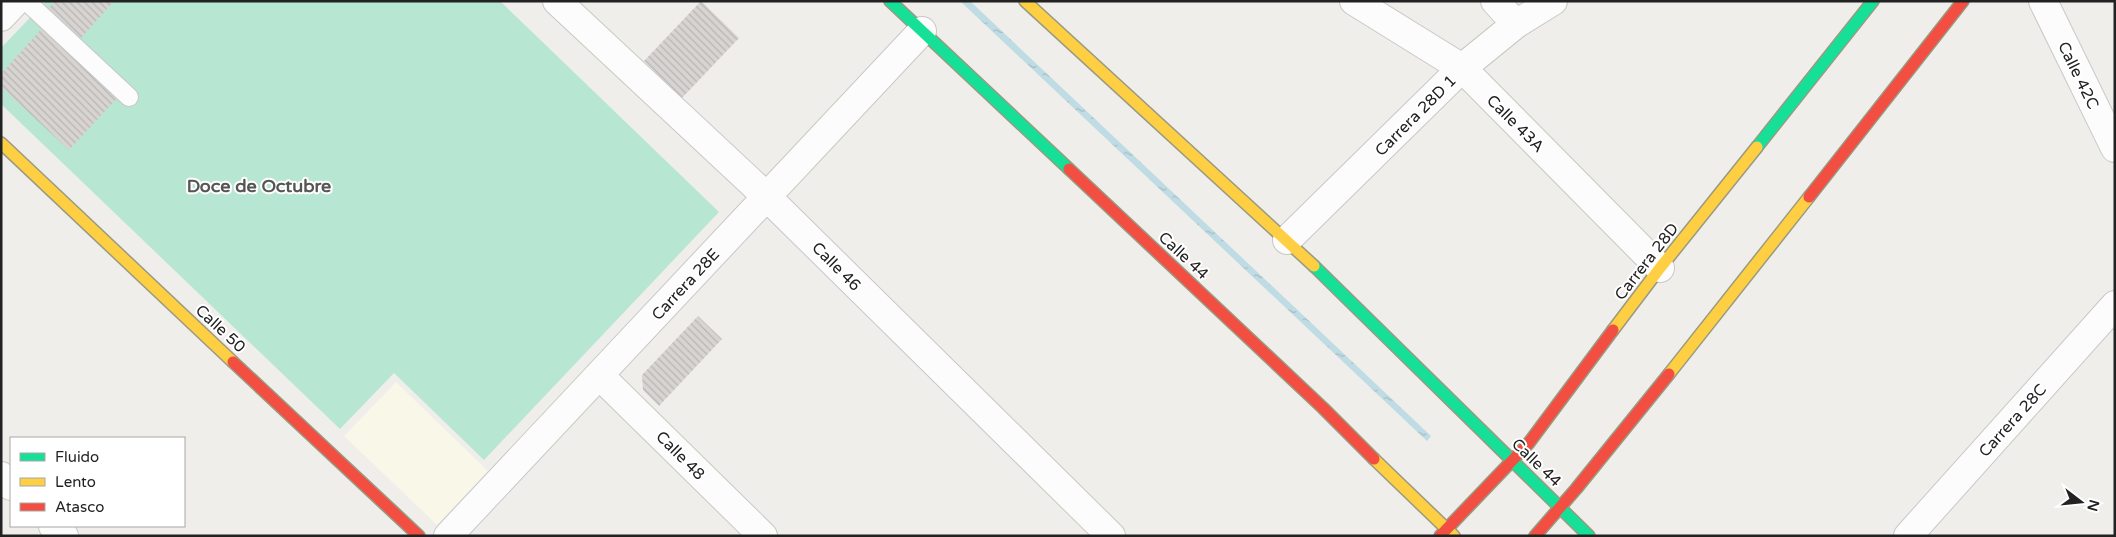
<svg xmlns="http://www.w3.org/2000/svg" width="2116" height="537" font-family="'Varela Round',sans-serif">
<defs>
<pattern id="water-ripples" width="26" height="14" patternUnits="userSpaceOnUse" patternTransform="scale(1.25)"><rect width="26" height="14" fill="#bfdbe3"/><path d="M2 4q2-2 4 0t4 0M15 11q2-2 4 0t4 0" fill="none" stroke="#a4bcc2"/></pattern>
<pattern id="building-back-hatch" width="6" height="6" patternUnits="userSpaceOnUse" patternTransform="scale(1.25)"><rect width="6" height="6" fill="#d7d4d2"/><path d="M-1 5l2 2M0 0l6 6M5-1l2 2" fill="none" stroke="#b8b6b4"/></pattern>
</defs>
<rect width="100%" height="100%" fill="#f0eeeb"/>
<path fill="#f8f7e8" d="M396,382l92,89 -51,54 -93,-89z"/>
<path fill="#b7e6d2" d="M46,1h454l219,211 -235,248 -90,-87 -54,56 -339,-325v-56z"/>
<path fill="url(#water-ripples)" d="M960,1h10l461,435 -4,5z"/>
<g fill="url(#building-back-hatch)">
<path d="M55,1h59l-33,37 -33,-29z"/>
<path d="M701,1l38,37 -57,60 -38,-37z"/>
<path d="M44,26l75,70 -50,54 -68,-63v-13z"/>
<path d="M698,316l24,23 -63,67 -16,-16 -1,-15z"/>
</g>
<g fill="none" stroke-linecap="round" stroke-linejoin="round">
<g stroke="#c9c8c7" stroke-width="20">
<path id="lane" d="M26,1l103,96"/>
</g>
<g stroke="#c9c8c7" stroke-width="30">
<g id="street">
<path d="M557,1l210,196 344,339"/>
<path d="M1354,1l108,67 198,200"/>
<path d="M1495,1l21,23"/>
<path d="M2043,1l72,147"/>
<path d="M1,17l15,-16"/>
<path d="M1287,240l175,-172 54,-44 37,-23"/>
<path d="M599,375l164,161"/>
<path d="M1,476l10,10"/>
<path d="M53,526l11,10"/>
<path d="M448,536l474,-505"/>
<path d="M1908,536l207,-231"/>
</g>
</g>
<g stroke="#999a82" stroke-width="14">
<g id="fast">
<path d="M890,1l179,168"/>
<path d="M1757,147l116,-146"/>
<path d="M1314,266l275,270"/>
</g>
</g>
<g stroke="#999a82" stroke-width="14">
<g id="slow">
<path d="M1025,1l289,265"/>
<path d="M1,143l232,219"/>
<path d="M1613,330l47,-62 97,-121"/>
<path d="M1669,374l140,-177"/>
<path d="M1374,459l80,77"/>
</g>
</g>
<g stroke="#999a82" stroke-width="14">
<g id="jam">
<path d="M1069,169l254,239 51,51"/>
<path d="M1809,197l154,-196"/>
<path d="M233,362l186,174"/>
<path d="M1440,536l88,-92 85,-114"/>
<path d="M1535,536l41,-47 93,-115"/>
</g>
</g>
<use href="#lane" stroke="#fdfcfc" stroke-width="18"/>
<use href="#street" stroke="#fdfcfc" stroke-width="28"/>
<use href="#fast" stroke="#16e098" stroke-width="11"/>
<use href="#slow" stroke="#ffcf43" stroke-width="11"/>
<use href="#jam" stroke="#f24e42" stroke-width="11"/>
</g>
<g text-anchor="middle" stroke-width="4" stroke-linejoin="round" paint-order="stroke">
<g font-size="16" fill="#222" stroke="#fff">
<text transform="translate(2079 75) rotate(64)" y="6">Calle 42C</text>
<text transform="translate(1415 115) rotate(-45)" y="6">Carrera 28D 1</text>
<text transform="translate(1516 123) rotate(45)" y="6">Calle 43A</text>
<text transform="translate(1184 255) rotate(43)" y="6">Calle 44</text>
<text transform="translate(1646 261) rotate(-52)" y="6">Carrera 28D</text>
<text transform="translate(837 266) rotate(45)" y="6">Calle 46</text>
<text transform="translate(685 284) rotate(-47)" y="6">Carrera 28E</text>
<text transform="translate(221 328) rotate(43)" y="6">Calle 50</text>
<text transform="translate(2012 420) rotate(-48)" y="6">Carrera 28C</text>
<text transform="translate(681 455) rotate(45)" y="6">Calle 48</text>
<text transform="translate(1537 462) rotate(44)" y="6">Calle 44</text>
</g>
<g font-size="18" font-weight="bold" fill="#555" stroke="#fff">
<text x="259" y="192">Doce de Octubre</text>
</g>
</g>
<rect width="2116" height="537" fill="none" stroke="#222222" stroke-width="5"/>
<rect x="10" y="437" width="175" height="90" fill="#ffffff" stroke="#a7a7a7"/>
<rect x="20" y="453" width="25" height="8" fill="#16e098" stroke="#a7a7a7"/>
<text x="55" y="462" font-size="15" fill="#222222">Fluido</text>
<rect x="20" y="478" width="25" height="8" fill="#ffcf43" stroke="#a7a7a7"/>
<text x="55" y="487" font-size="15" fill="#222222">Lento</text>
<rect x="20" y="503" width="25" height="8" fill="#f24e42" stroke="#a7a7a7"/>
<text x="55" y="512" font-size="15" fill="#222222">Atasco</text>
<g transform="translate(2081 502) rotate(106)" stroke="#ffffff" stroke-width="4" paint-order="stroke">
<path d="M0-4L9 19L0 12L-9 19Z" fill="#222222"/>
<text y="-8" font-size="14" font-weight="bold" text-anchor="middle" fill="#222222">N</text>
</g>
</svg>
